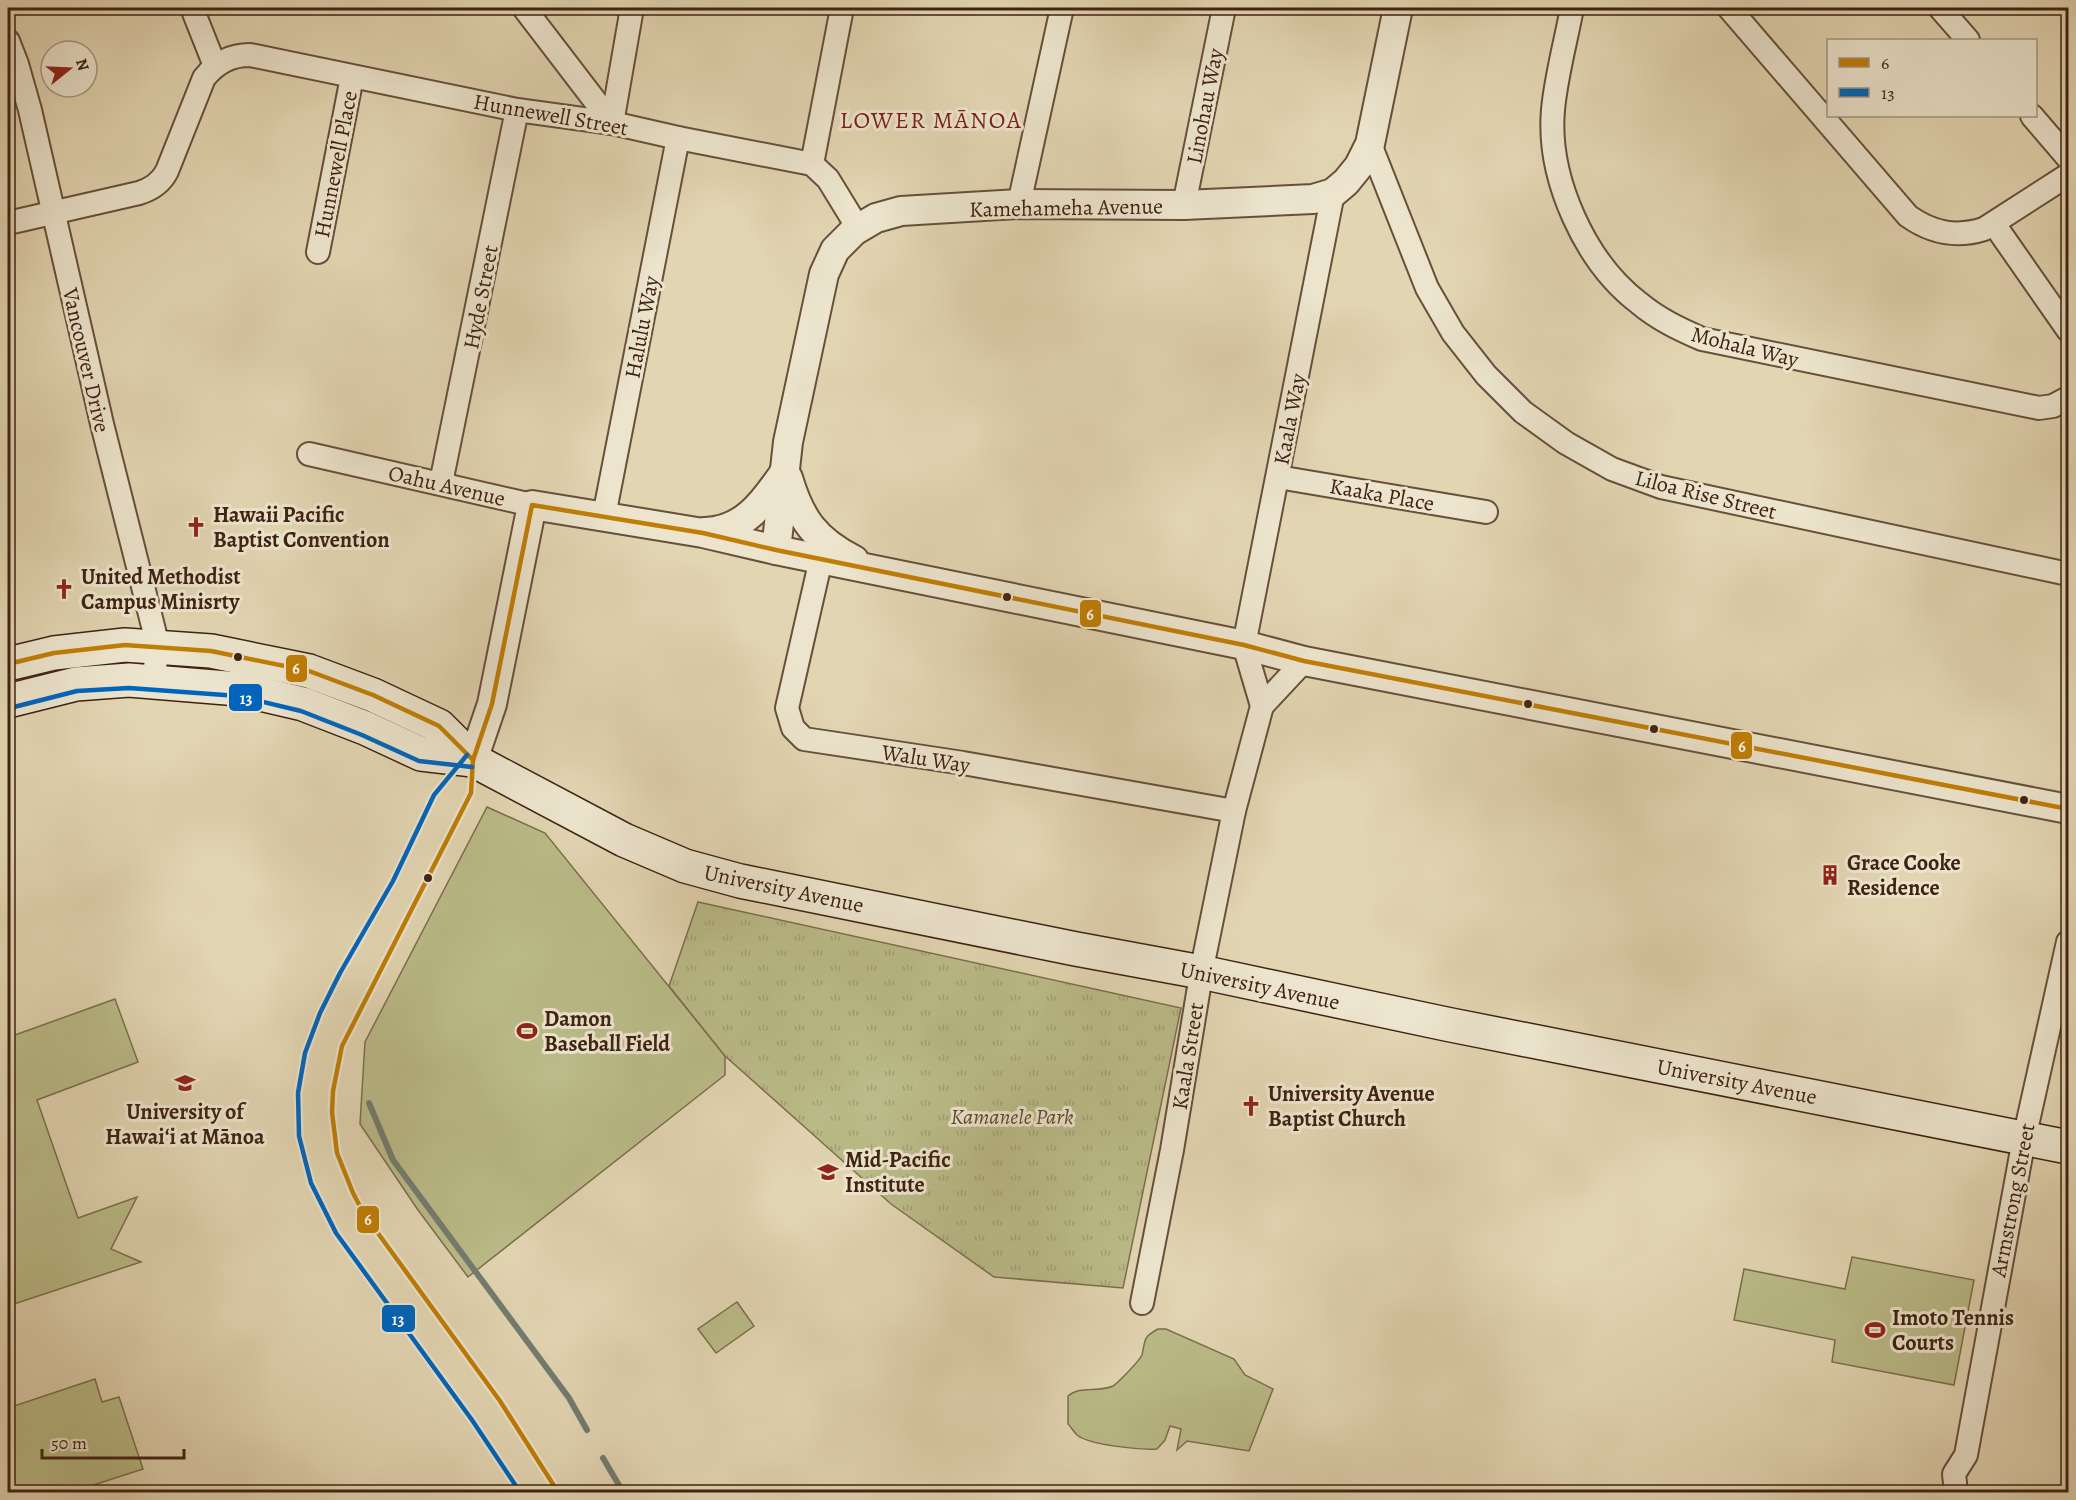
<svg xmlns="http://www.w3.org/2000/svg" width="2076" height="1500" font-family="Alegreya,serif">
<defs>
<pattern id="park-tufts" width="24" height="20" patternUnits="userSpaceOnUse" patternTransform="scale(1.5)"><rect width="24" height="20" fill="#babb88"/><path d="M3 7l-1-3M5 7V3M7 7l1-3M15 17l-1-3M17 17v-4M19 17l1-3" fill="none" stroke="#a1a074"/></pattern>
</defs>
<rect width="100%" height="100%" fill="#e2d5b2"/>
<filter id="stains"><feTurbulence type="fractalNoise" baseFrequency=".00333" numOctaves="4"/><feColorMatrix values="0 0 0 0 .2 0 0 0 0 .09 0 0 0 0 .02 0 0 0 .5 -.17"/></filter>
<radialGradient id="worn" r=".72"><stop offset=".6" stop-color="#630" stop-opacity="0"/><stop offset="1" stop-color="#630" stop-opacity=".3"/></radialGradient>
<g fill="#babb88" stroke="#7c6e4d" stroke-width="1.5">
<path d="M487,807l58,26 180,223v19l-257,202 -50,-67 -58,-86 5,-82z"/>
<path d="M115,999l23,63 -101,38 41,118 59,-21 -26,52 30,13 -133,44v-291l7,20z"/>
<path d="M1852,1257l122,23 -20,105 -122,-23 3,-22 -101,-20 10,-51 101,20z"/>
<path d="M737,1302l17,24 -38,27 -18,-24z"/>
<path d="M1158,1329h8l68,30 11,16 28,14 -24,62 -62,-10 -10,9 4,-21 -11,-3 -5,14 -8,9c-17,1 -68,-4 -80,-14 -3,-3 -6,-8 -9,-11v-28c12,-11 30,-3 45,-10 5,-3 27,-26 29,-31 4,-16 0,-17 16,-26z"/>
<path d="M95,1379l7,23 17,-5 24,72 -71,23h-64v-84z"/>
</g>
<path fill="url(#park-tufts)" stroke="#7c6e4d" stroke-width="1.5" d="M698,902l483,106 -58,280 -129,-11 -103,-73 -166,-148 -56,-70z"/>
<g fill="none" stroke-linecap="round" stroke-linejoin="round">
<g stroke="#737c70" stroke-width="6">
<path d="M369,1103l24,57 176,238 18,32"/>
<path d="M603,1458l20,34"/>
</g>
<g stroke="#684f3a" stroke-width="26">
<g id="minor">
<path d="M192,8l23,58"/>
<path d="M524,8l88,115"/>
<path d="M1572,8c-6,33 -16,68 -19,102 -6,68 32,152 86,193 19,16 40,26 63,36l337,69 14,-2 15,-8"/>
<path d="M1729,8l179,208c24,17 48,22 76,13l84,-54"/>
<path d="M1940,8l28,32"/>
<path d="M8,41l9,23 13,46 72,314 56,222 -5,35"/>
<path d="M2032,116l36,42"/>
<path d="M612,123l20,-115"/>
<path d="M1370,144l57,144 26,45 33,42 37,37 43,31 46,26 49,18 407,87"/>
<path d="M812,164l30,-156"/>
<path d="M1019,204l43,-196"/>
<path d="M1184,205l40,-197"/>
<path d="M8,223l131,-30c13,-4 22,-10 28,-22l37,-93c12,-15 26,-23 46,-23l267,55 95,13 66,15 134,26 16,15 30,49"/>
<path d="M1994,224l74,106"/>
<path d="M318,252l34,-175"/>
<path d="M309,454l223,51"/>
<path d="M1278,477l208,35"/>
<path d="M443,484v-11l74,-363"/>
<path d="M604,516l74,-378"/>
<path d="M821,559l-34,149 6,20 11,11 159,24 271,48"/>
<path d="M1262,706l42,-45"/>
<path d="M1142,1303l30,-153 31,-187 31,-152 28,-105 -18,-61 89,-452"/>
<path d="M1956,1492l-2,-18 12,-19 58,-316 44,-197"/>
</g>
</g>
<g stroke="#684f3a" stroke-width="32">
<g id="tertiary">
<path d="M788,478c12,41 27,62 66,82"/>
<path d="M705,532c39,-1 59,-30 79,-59"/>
<path d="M776,550l12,-108 36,-168 11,-24 19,-19 22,-13 25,-7 118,-7 165,1 129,-6 20,-6 13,-11 13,-16 11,-22 28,-136"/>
<path d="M473,760l19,-56 40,-199 171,28 73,17 468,95 60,16 764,148"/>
</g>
</g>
<g stroke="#3f2212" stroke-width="36">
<g id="secondary">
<path d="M8,664l46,-11 71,-8 86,6 98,20 64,24 66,31 34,34 151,80 61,26 55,15 336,68 125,23 245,52 622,123"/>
<path d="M8,701l68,-17 53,-4 110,9 64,15 62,24 56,26 52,6"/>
</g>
</g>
<use href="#minor" stroke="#ece4cd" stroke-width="22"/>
<use href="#tertiary" stroke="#ece4cd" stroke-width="28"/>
<use href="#secondary" stroke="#ece4cd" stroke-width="33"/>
<g stroke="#ece4cd" stroke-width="9">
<g id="bus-1">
<path d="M8,664l46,-11 71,-8 86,6 98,20 64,24 66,31 34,34"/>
<path d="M558,1492l-58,-91 -136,-187 -11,-21 -16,-40 -5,-41 1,-21 9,-45 129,-253 2,-33 19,-56 40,-199 171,28 73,17 468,95 60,16 764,148"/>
</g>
</g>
<g stroke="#ece4cd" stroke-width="9">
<g id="bus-2">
<path d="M10,708l67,-17 52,-3 109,8 63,15 61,24 57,26 53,6"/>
<path d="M467,755l-33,40 -41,86 -53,92 -20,40 -15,40 -7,40 1,43 12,47 25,50 136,187 48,72"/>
</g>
</g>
<use href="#bus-1" stroke="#c07e05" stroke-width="4.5"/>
<use href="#bus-2" stroke="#0065bd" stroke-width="4.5"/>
</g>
<defs>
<g id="church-bare" transform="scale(1.62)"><path d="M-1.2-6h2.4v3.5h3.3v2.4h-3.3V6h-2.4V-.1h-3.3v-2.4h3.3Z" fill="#8f2418" stroke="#ece4cd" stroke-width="2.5" paint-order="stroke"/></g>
<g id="building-bare" transform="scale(1.62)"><path d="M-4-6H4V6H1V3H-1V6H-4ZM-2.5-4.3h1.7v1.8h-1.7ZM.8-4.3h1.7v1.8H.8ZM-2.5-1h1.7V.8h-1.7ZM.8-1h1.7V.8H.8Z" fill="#8f2418" stroke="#ece4cd" stroke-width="2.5" paint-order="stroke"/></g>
<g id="stadium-bare" transform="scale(1.62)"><path d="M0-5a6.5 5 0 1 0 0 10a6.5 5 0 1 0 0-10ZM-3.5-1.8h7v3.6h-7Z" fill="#8f2418" stroke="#ece4cd" stroke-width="2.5" paint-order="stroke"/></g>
<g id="university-bare" transform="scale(1.62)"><path d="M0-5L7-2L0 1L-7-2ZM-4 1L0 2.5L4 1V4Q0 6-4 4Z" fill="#8f2418" stroke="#ece4cd" stroke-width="2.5" paint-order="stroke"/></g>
<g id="school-bare" transform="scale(1.62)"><path d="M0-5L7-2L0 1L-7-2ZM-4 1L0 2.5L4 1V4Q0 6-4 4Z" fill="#8f2418" stroke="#ece4cd" stroke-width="2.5" paint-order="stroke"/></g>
</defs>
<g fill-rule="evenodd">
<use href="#church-bare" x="196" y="527"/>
<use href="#church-bare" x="64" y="589"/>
<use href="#building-bare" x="1830" y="875"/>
<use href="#stadium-bare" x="527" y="1031"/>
<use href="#university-bare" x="185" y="1083"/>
<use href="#church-bare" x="1251" y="1106"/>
<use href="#school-bare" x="828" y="1172"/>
<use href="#stadium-bare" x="1875" y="1330"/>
</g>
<g fill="#3f2212" stroke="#ece4cd" stroke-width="2">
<circle cx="1007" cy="597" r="5"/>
<circle cx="238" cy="657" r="5"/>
<circle cx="1528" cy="704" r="5"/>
<circle cx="1654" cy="729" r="5"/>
<circle cx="2024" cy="800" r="5"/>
<circle cx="428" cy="878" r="5"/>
</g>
<g text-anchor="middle" stroke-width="6" stroke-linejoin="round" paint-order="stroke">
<g font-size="22" fill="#3f2212" stroke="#ece4cd">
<text transform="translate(1204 106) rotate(-79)" y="8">Linohau Way</text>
<text transform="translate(551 114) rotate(10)" y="8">Hunnewell Street</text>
<text transform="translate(335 164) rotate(-79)" y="8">Hunnewell Place</text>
<text transform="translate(1066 207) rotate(-1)" y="8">Kamehameha Avenue</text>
<text transform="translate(480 297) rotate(-79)" y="8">Hyde Street</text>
<text transform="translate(641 327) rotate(-79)" y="8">Halulu Way</text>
<text transform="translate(1745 346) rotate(14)" y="8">Mohala Way</text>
<text transform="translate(87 360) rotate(77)" y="8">Vancouver Drive</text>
<text transform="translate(1289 419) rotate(-79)" y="8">Kaala Way</text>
<text transform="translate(447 485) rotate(13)" y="8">Oahu Avenue</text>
<text transform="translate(1382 494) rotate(10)" y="8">Kaaka Place</text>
<text transform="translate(1706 494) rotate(14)" y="8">Liloa Rise Street</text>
<text transform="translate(926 758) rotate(9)" y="8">Walu Way</text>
<text transform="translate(784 888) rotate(12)" y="8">University Avenue</text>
<text transform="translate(1260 985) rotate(12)" y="8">University Avenue</text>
<text transform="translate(1187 1056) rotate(-81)" y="8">Kaala Street</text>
<text transform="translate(1737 1081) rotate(11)" y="8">University Avenue</text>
<text transform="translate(2012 1200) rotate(-79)" y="8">Armstrong Street</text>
</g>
<g font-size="22" font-weight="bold" fill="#3f2212" stroke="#ece4cd" text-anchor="start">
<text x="213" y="522">Hawaii Pacific<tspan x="213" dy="25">Baptist Convention</tspan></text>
<text x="81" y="584">United Methodist<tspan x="81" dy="25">Campus Minisrty</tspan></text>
<text x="1847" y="870">Grace Cooke<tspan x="1847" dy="25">Residence</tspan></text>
<text x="544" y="1026">Damon<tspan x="544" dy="25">Baseball Field</tspan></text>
<text x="1268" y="1101">University Avenue<tspan x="1268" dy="25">Baptist Church</tspan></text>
<text x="185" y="1119" text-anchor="middle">University of<tspan x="185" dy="25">Hawaiʻi at Mānoa</tspan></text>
<text x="845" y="1167">Mid-Pacific<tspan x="845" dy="25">Institute</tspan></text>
<text x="1892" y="1325">Imoto Tennis<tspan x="1892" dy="25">Courts</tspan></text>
</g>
<g font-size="22" font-style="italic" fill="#5e4830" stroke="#ece4cd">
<text x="1012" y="1124">Kamanele Park</text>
</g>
<g font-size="24" letter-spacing="1.5" fill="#7a1f14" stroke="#ece4cd">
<text x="931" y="128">LOWER MĀNOA</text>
</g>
</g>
<g stroke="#ece4cd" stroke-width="2">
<rect x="1079" y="599" width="23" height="29" rx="6" fill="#c07e05"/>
<rect x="285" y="654" width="23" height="29" rx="6" fill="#c07e05"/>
<rect x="228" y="683" width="35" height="29" rx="6" fill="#0065bd"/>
<rect x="1730" y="731" width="23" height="29" rx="6" fill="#c07e05"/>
<rect x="356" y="1205" width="24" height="29" rx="6" fill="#c07e05"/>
<rect x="381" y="1304" width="35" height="29" rx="6" fill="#0065bd"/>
</g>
<g font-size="16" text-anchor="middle" font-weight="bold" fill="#fff">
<text x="1090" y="620">6</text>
<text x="296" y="674">6</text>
<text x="246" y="704">13</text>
<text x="1742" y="752">6</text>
<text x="368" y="1225">6</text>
<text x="398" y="1325">13</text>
</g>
<rect width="2076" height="1500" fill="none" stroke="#e2d5b2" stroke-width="30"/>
<rect x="9" y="9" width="2058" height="1482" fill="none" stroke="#3f2212" stroke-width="3"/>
<rect x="15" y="15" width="2046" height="1470" fill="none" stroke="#3f2212" stroke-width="1.5"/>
<rect x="1827" y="39" width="210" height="78" fill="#ece4cd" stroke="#a79682" stroke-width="1.5"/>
<rect x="1839" y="58" width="30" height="9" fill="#c07e05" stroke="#a79682" stroke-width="1.5"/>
<text x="1881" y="69" font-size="18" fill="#3f2212">6</text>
<rect x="1839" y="88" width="30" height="9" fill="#0065bd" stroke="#a79682" stroke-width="1.5"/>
<text x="1881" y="99" font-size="18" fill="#3f2212">13</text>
<g transform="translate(69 69) rotate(72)"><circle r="28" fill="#ece4cd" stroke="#a79682" stroke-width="1.5"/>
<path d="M0-4.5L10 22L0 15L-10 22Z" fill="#8f2418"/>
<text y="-9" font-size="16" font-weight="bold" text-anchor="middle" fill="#3f2212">N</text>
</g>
<path d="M42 1449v9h142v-9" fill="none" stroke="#3f2212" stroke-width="3"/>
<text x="51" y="1449" font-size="18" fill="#3f2212" stroke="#ece4cd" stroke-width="4.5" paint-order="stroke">50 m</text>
<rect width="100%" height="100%" filter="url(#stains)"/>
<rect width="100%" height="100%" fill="url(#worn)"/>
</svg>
